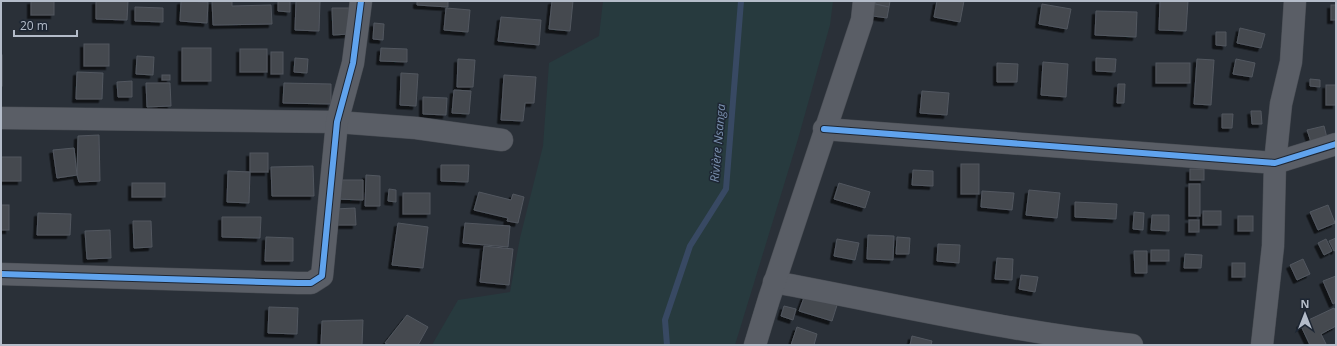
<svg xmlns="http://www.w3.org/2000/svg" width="1337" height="346" font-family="'Open Sans',sans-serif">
<defs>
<filter id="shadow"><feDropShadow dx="-3.5" dy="3.5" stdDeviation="0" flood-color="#0009"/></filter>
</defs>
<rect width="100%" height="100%" fill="#2a3038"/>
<path fill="#273a3e" d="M603,1h230l-3,24 -32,114 -63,206h-303l26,-45 52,-8 10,-54 23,-92 6,-83 50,-27z"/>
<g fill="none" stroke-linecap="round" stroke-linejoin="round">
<path stroke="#384963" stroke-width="6" d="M667,345l-2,-25 25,-74 36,-57 15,-188"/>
</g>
<g fill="#444950" stroke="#52575f" filter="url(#shadow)">
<rect x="31" y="1" width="23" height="14"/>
<path d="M96,1h32l-1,19 -31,-1z"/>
<path d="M181,1l27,1 -1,21 -27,-2z"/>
<path d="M212,1h20v5l39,-1 1,19 -59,1z"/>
<path d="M278,1h12v11l-12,-1z"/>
<path d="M296,1h24l-1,30 -24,-1z"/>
<path d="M417,1h31v6l-31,-2z"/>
<path d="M552,1h21l-3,30 -21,-2z"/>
<path d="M876,1h14l-1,6 -14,-3z"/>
<path d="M937,1h27l-4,21 -26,-5z"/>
<path d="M1160,1h28l-2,30 -27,-1z"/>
<path d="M875,4l14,3 -2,11 -14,-2z"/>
<path d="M1042,4l29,5 -4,20 -28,-5z"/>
<rect x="1331" y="5" width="5" height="15"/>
<path d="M135,7l28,1v14l-28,-1z"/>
<path d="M332,8h17l1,26 -17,1z"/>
<path d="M446,8l24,2 -2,22 -24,-2z"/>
<path d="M1096,11l41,1 -1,25 -41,-2z"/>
<path d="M501,17l40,3 -2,25 -41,-4z"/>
<path d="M374,23l10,1 -1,16 -10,-1z"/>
<path d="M1240,28l25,6 -4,14 -24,-5z"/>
<path d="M1216,32h10v14l-10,-1z"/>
<rect x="84" y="44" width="25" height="22"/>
<rect x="182" y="48" width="29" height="33"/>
<path d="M381,48l26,1v13l-27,-1z"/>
<rect x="240" y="49" width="27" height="23"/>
<rect x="271" y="52" width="12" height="22"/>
<rect x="1" y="55" width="1" height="31"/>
<path d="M137,56l17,1 -1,18 -17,-1z"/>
<path d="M295,58l13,1 -1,14 -13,-1z"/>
<path d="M1096,58l20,1 -1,13 -19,-1z"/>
<path d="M458,59l17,1 -2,27h-16z"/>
<path d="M1197,59l17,1 -3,45 -17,-1z"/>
<path d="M1236,59l19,4 -3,14 -19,-3z"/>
<path d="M1043,62l25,2 -2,33 -25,-2z"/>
<path d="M997,63l21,1 -1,18h-20z"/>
<rect x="1156" y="63" width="34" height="20"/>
<path d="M77,72l26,1 -1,26h-26z"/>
<path d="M401,73l17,1 -2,32 -16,-1z"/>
<rect x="162" y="75" width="8" height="5"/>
<path d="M504,75l32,2 -2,26h-9l-2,18 -22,-1z"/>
<path d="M1310,79l10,1v7l-10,-1z"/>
<path d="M132,81v16h-14l-1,-15z"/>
<path d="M146,83h24l1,23 -24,1z"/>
<path d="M284,83l47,1v20l-48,-1z"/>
<path d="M1118,84h7l-1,19h-7z"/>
<rect x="1326" y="85" width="10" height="20"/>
<path d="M454,90l17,1 -2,23 -17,-1z"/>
<path d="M922,91l27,2 -2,22 -27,-2z"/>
<path d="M423,97l24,1 -1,17 -23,-1z"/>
<path d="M1251,111h10l1,13h-10z"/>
<path d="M1222,114h11l-1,14h-10z"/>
<path d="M1324,126l3,12 -16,4 -4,-12z"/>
<path d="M99,135l1,46 -21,1 -2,-7 1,-39z"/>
<path d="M74,148l3,27 -20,3 -4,-28z"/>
<rect x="250" y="153" width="18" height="19"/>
<rect x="1" y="157" width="20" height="24"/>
<rect x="961" y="164" width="18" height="30"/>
<path d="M441,165h28l-1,17 -27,-1z"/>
<path d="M313,166l1,30h-42l-1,-29z"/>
<rect x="1190" y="169" width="14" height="11"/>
<path d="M913,170l20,1v15l-21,-1z"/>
<path d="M228,171l22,1 -1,31 -22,-1z"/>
<path d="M366,175l14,1v30h-15z"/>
<path d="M337,180h26v20l-27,-1z"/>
<rect x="132" y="183" width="33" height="14"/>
<path d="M839,183l31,9 -5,16 -31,-9z"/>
<rect x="1189" y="184" width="11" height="32"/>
<path d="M389,189l7,1v12l-8,-1z"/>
<path d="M1029,190l31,3 -3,25 -31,-3z"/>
<path d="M982,191l32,2 -2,17 -31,-3z"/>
<path d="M479,192l32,8 2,-6 11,3 -6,26 -11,-2 1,-3 -34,-8z"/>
<rect x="403" y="193" width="27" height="21"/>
<path d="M1075,202l42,2 -1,15 -41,-2z"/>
<rect x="1" y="205" width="8" height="25"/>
<path d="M1328,205l7,18 -17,7 -8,-18z"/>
<path d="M355,208l1,17h-20l-1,-16z"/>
<rect x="1203" y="211" width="18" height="14"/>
<path d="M1134,212l10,1 -1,17 -10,-1z"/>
<path d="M38,213l33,1 -1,21h-33z"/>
<path d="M1152,215h17v16l-18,-1z"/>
<rect x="1238" y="216" width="15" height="15"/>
<path d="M222,217h39l-1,21 -38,-1z"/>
<rect x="1189" y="220" width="10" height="12"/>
<path d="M133,221h18l1,26 -18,1z"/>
<path d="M398,223l30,4 -5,41 -31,-3z"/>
<path d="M465,223l45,3 -2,21 -45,-4z"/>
<path d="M110,230l1,28 -24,1 -2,-28z"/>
<path d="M868,235l26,1 -1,24 -26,-1z"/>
<path d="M266,237l27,1v23h-28z"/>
<path d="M897,237l13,1 -1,16h-13z"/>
<path d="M1336,238v12l-2,1 -5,-10z"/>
<path d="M837,239l22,4 -4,17 -21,-4z"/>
<path d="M1326,239l6,12 -8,4 -6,-12z"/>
<path d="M938,244l22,1 -1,18 -22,-2z"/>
<path d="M484,246l29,3 -4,36 -29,-3z"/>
<rect x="1151" y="250" width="18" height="11"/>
<path d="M1134,251h13v22h-12z"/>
<path d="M1185,254l17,1 -1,13h-17z"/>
<path d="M997,258l16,1 -1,21 -17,-1z"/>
<path d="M1303,259l7,15 -13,6 -7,-15z"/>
<rect x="1232" y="263" width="13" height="14"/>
<path d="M1021,275l17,2 -3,15 -16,-3z"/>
<path d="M1336,276v26l-3,2 -10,-23z"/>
<path d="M806,292l32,10 -6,19 -33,-10z"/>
<path d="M784,306l12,3 -3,11 -12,-4z"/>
<path d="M269,307l29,1 -1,26 -29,-1z"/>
<path d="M1334,308l2,4v14l-15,8 5,10 -3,1h-13l-10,-21z"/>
<path d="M407,315l21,12 -10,18h-28l-5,-2z"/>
<path d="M363,320l-1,25h-41l1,-24z"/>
<path d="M797,327l20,7 -3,11h-23z"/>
<path d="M912,336l20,5 -1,4h-21z"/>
</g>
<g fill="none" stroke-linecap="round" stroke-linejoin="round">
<g stroke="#484c53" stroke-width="23">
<g id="street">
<path d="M1,118l336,4 79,6 86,12"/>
<path d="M824,129l451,34 61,-19"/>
<path d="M1,274l297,9h13l11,-7 15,-154 16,-59 8,-62"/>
<path d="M774,282c119,22 238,50 358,63"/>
<path d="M755,345l14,-46 93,-279 2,-19"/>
<path d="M1262,345l11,-99 2,-83 6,-59 10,-42 4,-61"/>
</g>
</g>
<use href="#street" stroke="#5a5e66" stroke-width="22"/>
<g stroke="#1d2633" stroke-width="8">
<g id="cycleway">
<path d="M824,129l451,34 61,-19"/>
<path d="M1,274l297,9h13l11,-7 15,-154 16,-59 8,-62"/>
</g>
</g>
<use href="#cycleway" stroke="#60a3ed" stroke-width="6"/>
</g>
<g text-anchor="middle" stroke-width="3" stroke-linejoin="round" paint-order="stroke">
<g font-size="12" font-style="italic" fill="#7c92b1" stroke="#1d2633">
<text transform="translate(718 143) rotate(-85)" y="4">Rivière Nsanga</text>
</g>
</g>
<rect width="1337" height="346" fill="none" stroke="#b4bcc9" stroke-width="4"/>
<g transform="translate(1305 314)" stroke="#1d2633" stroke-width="3" paint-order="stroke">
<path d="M0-3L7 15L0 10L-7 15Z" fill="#b4bcc9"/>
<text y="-6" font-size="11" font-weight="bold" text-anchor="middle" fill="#b4bcc9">N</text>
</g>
<path d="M14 30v6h63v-6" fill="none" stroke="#b4bcc9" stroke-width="2"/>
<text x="20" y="30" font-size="12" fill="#b4bcc9" stroke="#1d2633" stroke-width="3" paint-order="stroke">20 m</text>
</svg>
